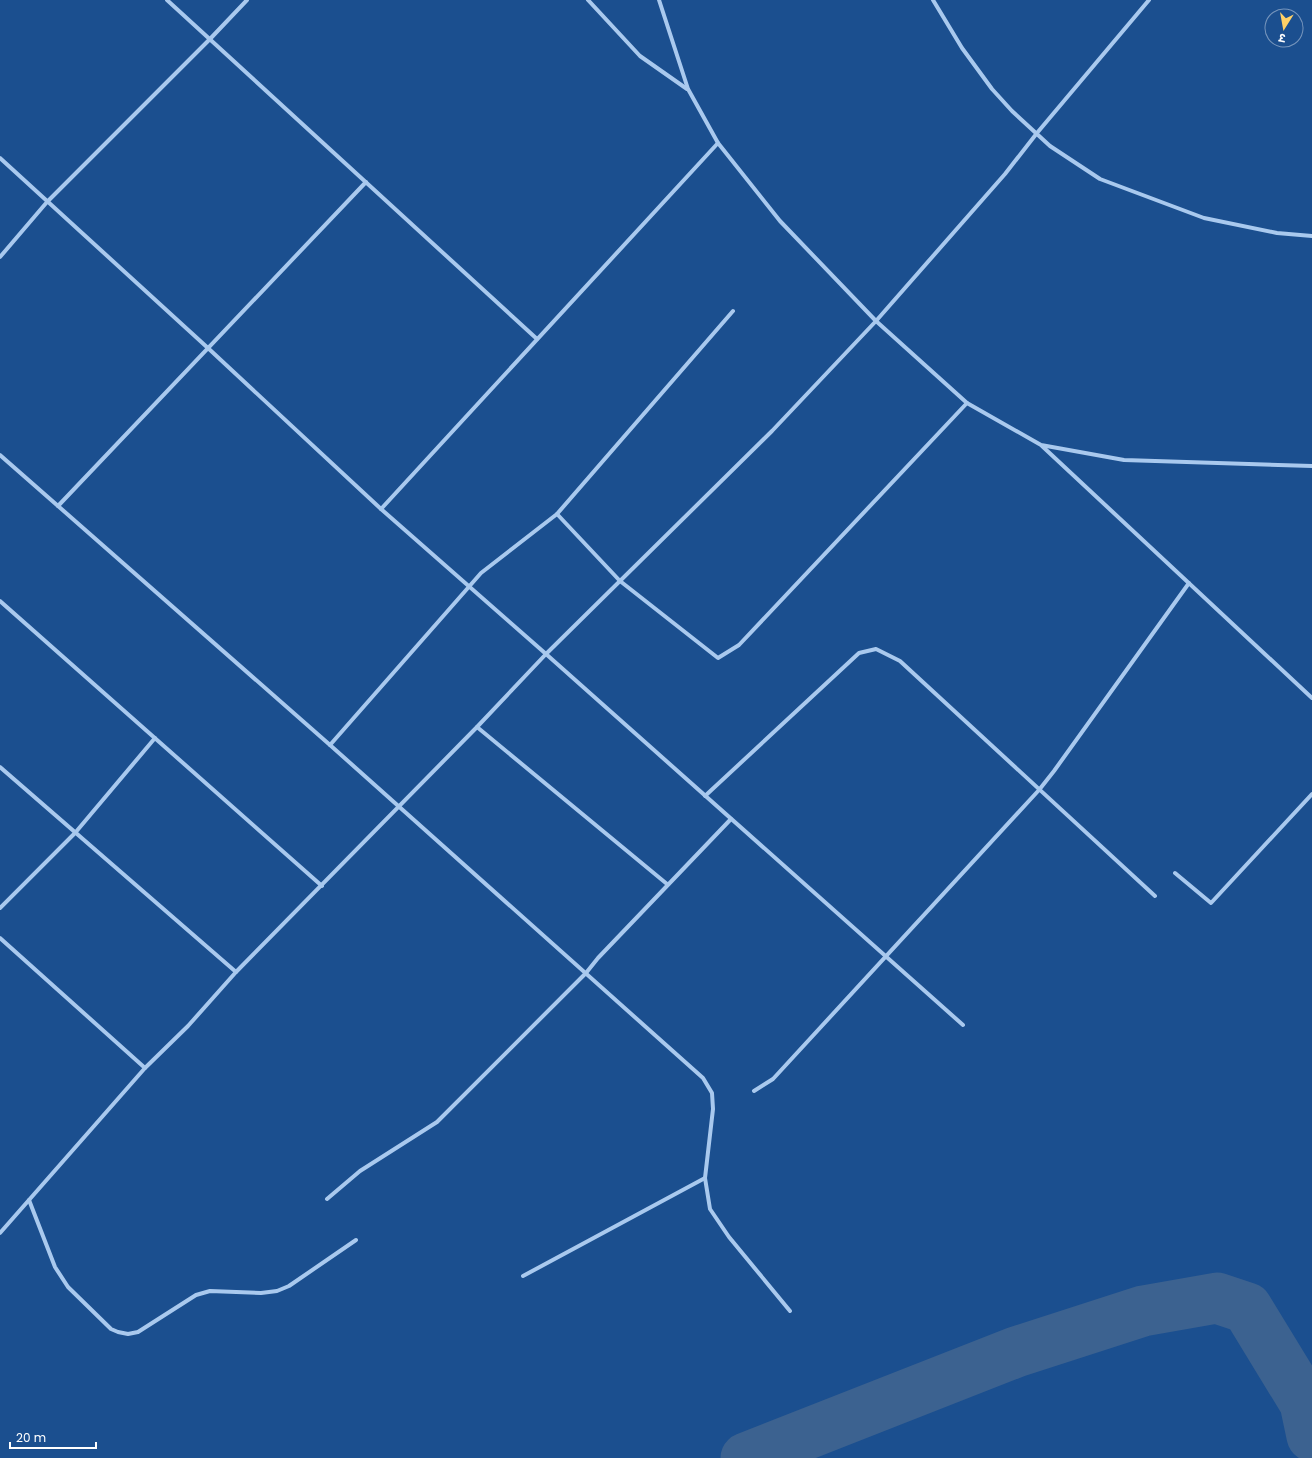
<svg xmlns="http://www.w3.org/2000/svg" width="1312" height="1458" font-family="Poppins,'Noto Sans Devanagari',sans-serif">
<rect width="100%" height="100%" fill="#1b4f8f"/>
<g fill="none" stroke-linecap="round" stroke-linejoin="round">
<path stroke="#3c6290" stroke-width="51" d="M746,1458l270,-106 127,-41 74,-13 30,10 58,95 7,33"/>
<g stroke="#a9c9ee" stroke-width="4">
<path d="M167,0l370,339"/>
<path d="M588,0l52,56 47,33"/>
<path d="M659,0l29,89 30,54 62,78 96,100 91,82 74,42 83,15 188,6"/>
<path d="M933,0l29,48 30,41 20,22 38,35 50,33 104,39 73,15 35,3"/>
<path d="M0,158l209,191 172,160 165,145 417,371"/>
<path d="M0,257l47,-55 163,-163 37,-39"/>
<path d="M1042,446l270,252"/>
<path d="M0,455l330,290 373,333 9,15 1,16 -8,69 5,31 19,28 61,74"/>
<path d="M58,506l308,-324"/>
<path d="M381,509l337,-366"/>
<path d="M557,514l63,67 98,77 21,-13 228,-242"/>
<path d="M0,601l322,285"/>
<path d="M477,727l190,157"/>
<path d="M330,745l151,-172 76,-59 176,-203"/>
<path d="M0,767l236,205"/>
<path d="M705,796l154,-143 17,-4 24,12 255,235"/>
<path d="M1175,873l36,30 101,-109"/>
<path d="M0,908l75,-75 80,-95"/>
<path d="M0,938l145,130"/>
<path d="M754,1091l19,-12 266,-289 15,-19 135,-188"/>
<path d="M327,1199l33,-28 77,-49 149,-149 12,-15 133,-139"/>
<path d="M29,1200l26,67 13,20 43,42 7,3 10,2 10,-2 58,-37 14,-4 51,2 16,-2 12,-5 67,-46"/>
<path d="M0,1233l145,-165 43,-42 48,-54 241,-245 69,-73 226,-223 104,-110 129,-147 32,-41 112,-133"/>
<path d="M523,1276l182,-98"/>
</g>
</g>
<g transform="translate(1284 28) rotate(191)"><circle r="19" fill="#1b4f8f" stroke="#7695bc"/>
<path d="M0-3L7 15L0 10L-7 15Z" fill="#ffd166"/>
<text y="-6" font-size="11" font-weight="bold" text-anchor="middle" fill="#ffffff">उ</text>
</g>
<path d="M10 1442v6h86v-6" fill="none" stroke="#ffffff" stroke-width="2"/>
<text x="16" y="1442" font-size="12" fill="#ffffff" stroke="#1b4f8f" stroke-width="3" paint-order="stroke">20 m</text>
</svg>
